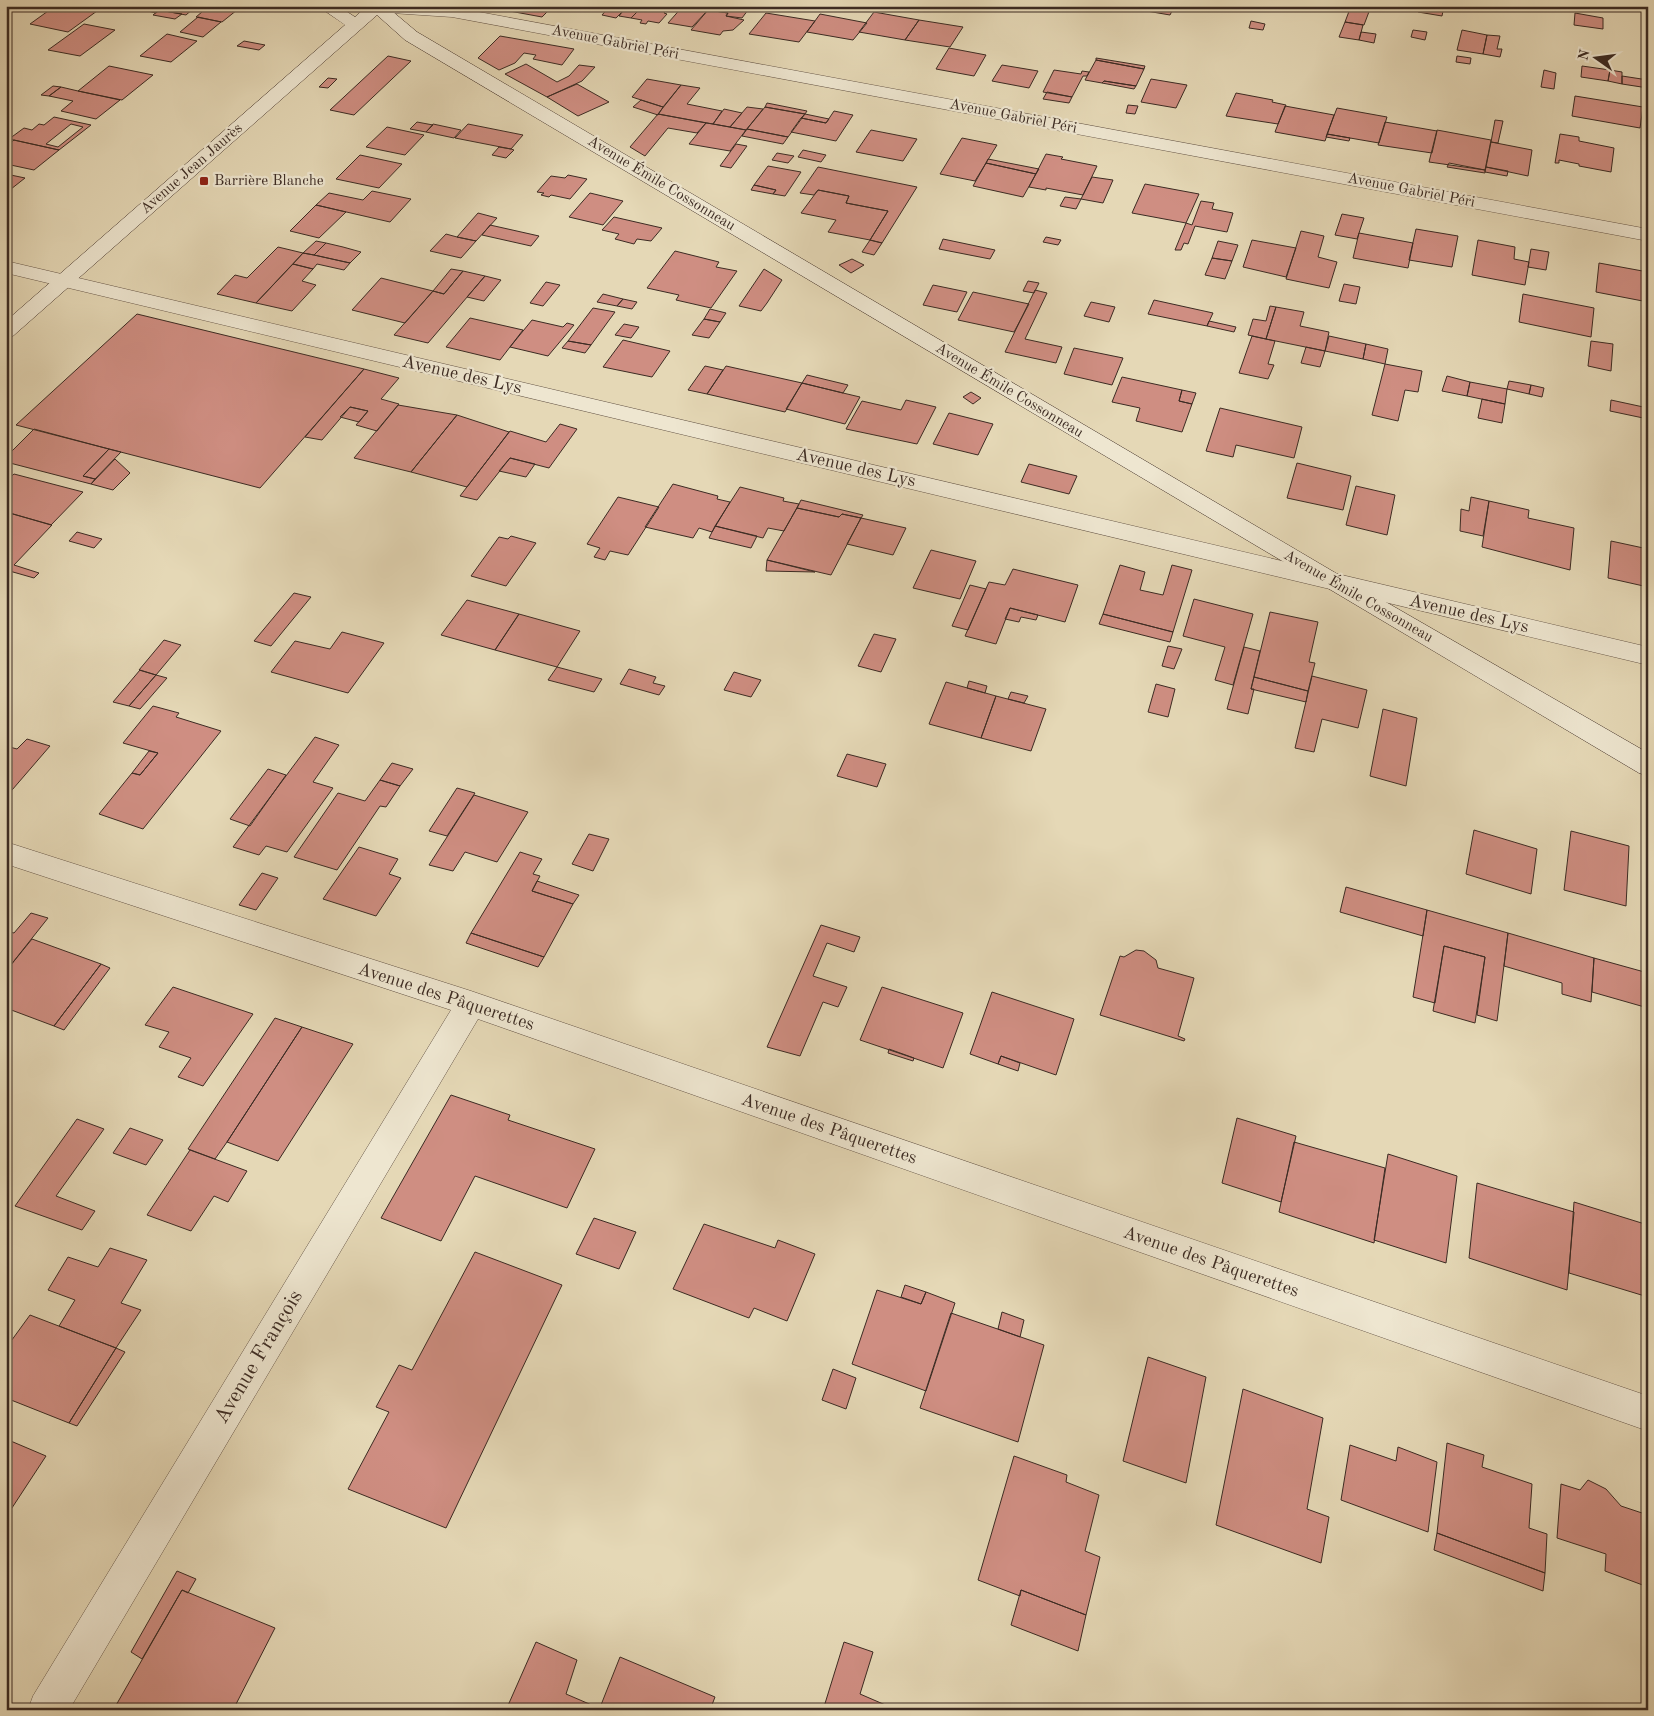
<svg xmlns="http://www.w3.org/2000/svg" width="1654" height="1716" viewBox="0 0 1654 1716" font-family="'Old Standard TT',serif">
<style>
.building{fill:#cf8e82;stroke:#3c2b23;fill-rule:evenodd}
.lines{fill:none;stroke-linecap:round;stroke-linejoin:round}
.street-casing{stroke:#665648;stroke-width:1}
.secondary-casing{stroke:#3c2b23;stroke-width:1}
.street{fill:#eee6d0;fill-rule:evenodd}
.secondary{fill:#eee6d0;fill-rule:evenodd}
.poi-dot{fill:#8f2418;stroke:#eee6d0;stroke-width:2}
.labels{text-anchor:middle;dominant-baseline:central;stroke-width:4.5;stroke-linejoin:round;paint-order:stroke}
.far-street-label{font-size:15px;fill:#3c2b23;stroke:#eee6d0}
.far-poi-label{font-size:15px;fill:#3c2b23;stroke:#eee6d0;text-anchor:start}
.street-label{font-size:18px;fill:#3c2b23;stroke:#eee6d0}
.near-street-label{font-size:21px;fill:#3c2b23;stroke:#eee6d0}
</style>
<rect width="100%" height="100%" fill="#e5d8b6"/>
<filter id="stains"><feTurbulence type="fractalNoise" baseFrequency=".004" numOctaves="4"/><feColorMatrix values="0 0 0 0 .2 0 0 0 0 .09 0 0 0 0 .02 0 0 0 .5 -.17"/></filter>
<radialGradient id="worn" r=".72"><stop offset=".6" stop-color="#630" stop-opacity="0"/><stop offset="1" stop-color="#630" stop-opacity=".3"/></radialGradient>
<path class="building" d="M55 6H73L97 11 68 32 30 24Z
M142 6H164L156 13 139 9Z
M164 6H185L194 8 186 15 159 10Z
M209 6H242L222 22 196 17Z
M509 6H553L542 17 504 10Z
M610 6H617L626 8 616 18 602 15Z
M627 6H669L664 13 667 14 659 23 648 21 646 24 640 23 642 20 631 18 640 9Z
M627 6 640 9 631 18 619 16Z
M683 6H734L748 10 742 18 726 16 728 13 708 10 692 27 668 23Z
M1159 6 1173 9 1170 15 1123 7Z
M1351 6 1370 9 1364 25 1345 22Z
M1420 6H1444L1442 16 1418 12Z
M159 10 182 14 175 19 153 15Z
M708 10 728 13 726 16 744 20 733 30 723 31 720 35 691 30Z
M874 12 919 20 905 40 859 32Z
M766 13 815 21 799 42 749 34Z
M1575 13 1603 18V29L1574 25Z
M820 14 867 23 853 40 807 32Z
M198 17 221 22 203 37 180 32Z
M919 20 963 27 950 47 905 40Z
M1251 21 1265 24 1263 30 1249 28Z
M1345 22 1363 25 1359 40 1339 37Z
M84 24 115 30 80 56 48 50Z
M1413 30 1427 32 1425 40 1411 37Z
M1462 30 1487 35 1483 54 1457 50Z
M1361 32 1376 34 1374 43 1359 40Z
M167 34 197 41 171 62 140 56Z
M1487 35 1500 36 1497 49H1502L1500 57 1483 54Z
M500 36 574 49 562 65 533 59 536 55 524 53 515 63 499 70 478 58Z
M244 41 265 45 259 50 237 46Z
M949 48 986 55 974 76 936 69Z
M388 56 411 61 354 115 330 110Z
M1457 56 1471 58 1470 64 1456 62Z
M1096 58 1145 66 1144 69 1096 60Z
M1096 60 1144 69 1136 86 1104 81 1102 83 1085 80Z
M526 64 557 82 569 76 579 65 595 67 582 81 547 97 505 74Z
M1002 65 1038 71 1029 88 992 81Z
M109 66 153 75 122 100 78 91Z
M1582 66 1610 70 1608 81 1581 77Z
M1054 70 1081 74 1082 71 1089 72 1087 76H1083L1072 97 1043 92Z
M1544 70 1556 73 1554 89 1541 87Z
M1610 70 1622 72V84L1608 81Z
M1622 76 1648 80V88L1622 84Z
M328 78 337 79 328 88 319 87Z
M647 79 681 85 663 107 632 97Z
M1151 79 1187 85 1176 108 1141 102Z
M1104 81 1136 86 1134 89 1102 83Z
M577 84 609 102 578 116 547 97Z
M681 85 700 88 687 104 722 111 713 124 658 114Z
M53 86 61 87 49 96 41 95Z
M61 87 78 91 120 100 96 119 61 111 73 101 49 96Z
M1047 92 1072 97 1069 103 1043 99Z
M1236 93 1273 100 1272 102 1286 105 1278 124 1226 116Z
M1575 96 1643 107 1640 128 1572 116Z
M641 100 663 107 658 115 633 107Z
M767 103 807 111 805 114 765 107Z
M1128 105 1138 106 1135 114 1126 113Z
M1285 106 1334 115 1325 141 1275 132Z
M747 107 763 109 746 130 730 127Z
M765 107 805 114 788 137 747 129Z
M1337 108 1387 117 1379 143 1327 134Z
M724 109 742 113 730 127 713 124Z
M834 111 853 115 836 141 791 132 801 118 826 123Z
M658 114 706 123 697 133 668 128 645 156 630 147Z
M805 114 829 119 826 123 801 118Z
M54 117 91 125 59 150 9 139 24 128 32 130 39 124 44 125ZM71 124 83 127 58 147 46 144Z
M1495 120 1503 121 1498 143 1491 142Z
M417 122 433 125 426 132 410 129Z
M1385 122 1437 131 1432 153 1378 145Z
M706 123 713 124 746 130 730 151 689 144Z
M433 124 461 130 454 138 426 132Z
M468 124 523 135 511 149 455 138Z
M387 127 424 135 405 155 366 147Z
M747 129 788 137 783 144 742 136Z
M871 130 917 139 903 161 856 152Z
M1437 130 1491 140 1485 170 1429 162Z
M1327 134 1350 138 1349 141 1326 137Z
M1560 134 1579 137V141L1614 148 1611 172 1579 166V164L1559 160V163H1555Z
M962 138 997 145 975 181 940 174Z
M14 140 59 150 34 170 6 164V146Z
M1491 142 1532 150 1528 176 1486 167Z
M736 144 747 146 731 168 720 166Z
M499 147 511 149 514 150 506 158 492 155Z
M803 150 826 155 821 162 798 157Z
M777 153 794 156 788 163 772 160Z
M1046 154 1063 157 1061 159 1097 166 1083 195 1046 188V190L1029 187Z
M360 155 402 164 379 188 336 179Z
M988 159 1039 169 1036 174 986 163Z
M986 163 1036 174 1023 197 973 186Z
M1449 163 1485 170V173L1447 167Z
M768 166 801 172 785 196 773 194 776 190 754 185Z
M818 167 917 187 882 243 870 240 888 211 846 203 849 196 818 190 814 195 800 193Z
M1486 167 1508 171 1507 176 1485 172Z
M6 174 25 178 6 193Z
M568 175 587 179 570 199 551 195 549 197 541 195 544 193 537 192 551 176 565 178Z
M1092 177 1113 180 1103 203 1081 199Z
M1145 184 1199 194 1186 223 1132 213Z
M754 185 776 190 773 194 751 190Z
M818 190 849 196 846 203 888 211 870 240 828 232 836 220 801 213Z
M372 191 411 199 390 222 316 205 329 193 363 200Z
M590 193 623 201 603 225 569 217Z
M1065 197 1081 199 1076 209 1060 206Z
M1201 201 1214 203 1212 209 1233 213 1227 232 1195 226 1188 244 1184 243 1181 250H1175L1186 223 1192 225Z
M316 205 346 212 319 238 290 231Z
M478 213 497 218 476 241 457 237Z
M1342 214 1364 218 1357 239 1335 235Z
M614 217 662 228 651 241 637 239 634 244 615 239 619 234 602 230Z
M490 225 539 236 531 246 482 235Z
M1416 229 1458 236 1452 267 1409 260Z
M1301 231 1324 236 1318 257 1337 262 1329 288 1286 279Z
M1359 233 1413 243 1408 268 1353 258Z
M446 234 457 237 476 241 461 258 430 251Z
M1046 237 1061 240 1058 245 1043 242Z
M943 239 995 250 990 259 939 249Z
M870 240 882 243 874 255 862 252Z
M1252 240 1296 248 1286 277 1243 267Z
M1478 240 1515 247 1514 259 1529 262 1525 285 1472 275Z
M316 241 326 243 314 255 303 253Z
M1218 241 1238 245 1232 261 1212 258Z
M326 243 343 247 361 252 350 263 314 255Z
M278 247 303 253 256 303 217 294 235 275 247 278Z
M1531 249 1549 252 1546 270 1528 267Z
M675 251 719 262 716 267 737 271 711 308 676 300 679 295 647 288Z
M303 253 314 255 350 263 344 270 317 264 313 269 293 264Z
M1212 258 1232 261 1225 279 1205 275Z
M852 259 864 265 851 273 839 265Z
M1599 263 1648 272V302L1596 292Z
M293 264 313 269 302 281 316 285 292 311 256 303Z
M451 269 463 271 444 294 433 291Z
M764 269 782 280 767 303 761 311 739 306Z
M463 271 485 276 428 343 394 335 433 291 444 294Z
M485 276 501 280 484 301 467 297Z
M381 278 433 291 405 323 352 310Z
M1028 281 1039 283 1034 293 1023 291Z
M546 282 560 285 543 306 530 303Z
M1344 284 1360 287 1356 304 1339 301Z
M933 285 967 292 957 312 923 305Z
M1035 290 1047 293 1025 339 1062 347 1056 363 1005 352Z
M973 292 1029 304 1014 332 958 320Z
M603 294 623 299 617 306 597 302Z
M1523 294 1594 308 1591 337 1519 322Z
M623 299 637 302 632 309 617 306Z
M1154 300 1213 313 1207 326 1148 314Z
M1091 302 1115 307 1109 322 1084 316Z
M1270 306 1276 307 1266 339 1248 335 1253 319 1266 321Z
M1276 307 1304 312 1300 326 1329 332 1325 351 1266 339Z
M593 308 615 312 591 345 568 341Z
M710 309 726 313 720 322 704 319Z
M137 314 364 369 260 488 16 425Z
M470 318 523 330 500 360 446 347Z
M704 319 720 322 709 338 692 335Z
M532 320 563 327 567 323 574 325 548 356 510 347Z
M1209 321 1236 327 1234 332 1207 326Z
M624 324 639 327 631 338 615 335Z
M1252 336 1275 341 1268 364 1274 365 1268 379 1239 373Z
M1329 336 1366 344 1363 359 1325 351Z
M623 340 670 351 652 377 603 367Z
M568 341 591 345 585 353 562 348Z
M1591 341 1613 344 1611 371 1588 366Z
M1366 344 1388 349 1385 364 1363 359Z
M1306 347 1325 351 1320 367 1301 363Z
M1074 348 1123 358 1112 385 1064 374Z
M1385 364 1422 371 1418 392 1405 390 1398 421 1372 415Z
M705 366 723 370 707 394 688 390Z
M726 366 802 383 785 412 707 394Z
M364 369 399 378 381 399 399 404 377 431 356 425 368 411 350 407 322 440 305 437Z
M807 375 848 385 843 393 802 383Z
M1447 376 1470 382 1467 396 1442 391Z
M1122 377 1182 390 1179 401 1192 404 1182 432 1136 421 1140 408 1112 402Z
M1509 381 1531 385 1529 394 1507 389Z
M1470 382 1507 389 1505 404 1467 396Z
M802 383 843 393 860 397 845 424 786 409Z
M1531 385 1544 388 1542 397 1529 394Z
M1182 390 1196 393 1192 404 1179 401Z
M971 392 981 398 973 404 963 397Z
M1482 399 1505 404 1502 423 1478 418Z
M906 400 936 407 917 444 846 429 862 401 901 410Z
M1611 400 1648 408V419L1610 411Z
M398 405 457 415 411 472 354 458Z
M350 407 368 411 359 422 340 417Z
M1220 408 1302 427 1294 458 1236 445 1233 457 1206 451Z
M949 413 993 424 978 455 933 444Z
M457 415 509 432 467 487 411 472Z
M560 424 577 429 549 468 510 458 477 500 460 496 510 431 546 442Z
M34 429 109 449 83 476 95 479 91 484 6 462V457Z
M109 449 121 452 95 479 83 476Z
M510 458 535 464 526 477 499 471Z
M115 459 130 473 113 490 91 484Z
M1297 463 1351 476 1343 510 1287 498Z
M1029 464 1077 476 1069 494 1021 482Z
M14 474 83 492 51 525 6 512V481Z
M673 484 718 496 717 499 730 502 712 532 699 528 693 538 645 527Z
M1356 486 1395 495 1387 535 1346 525Z
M740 487 784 498 783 501 799 504 784 531 768 528 763 538 715 526Z
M618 497 659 507 628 555 610 551 605 560 594 557 600 548 587 544Z
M1471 497 1489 501 1483 536 1460 531 1461 509 1469 511Z
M801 500 863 515 861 518 842 514 839 517 797 508Z
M1489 501 1529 510 1528 518 1574 528 1570 570 1482 547Z
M797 508 839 517 842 514 861 518 831 575 767 560Z
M6 512 52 525 14 565 39 573 34 578 6 570Z
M861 518 906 528 893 555 847 544Z
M715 526 757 536 751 548 709 538Z
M77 532 102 539 94 548 69 541Z
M511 536 536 543 506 586 471 576 499 537 508 539Z
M1611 541 1648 549V587L1608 578Z
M931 550 976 561 960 599 913 588Z
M767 560 815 572 766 571Z
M1120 565 1145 572 1140 590 1163 595 1172 565 1192 570 1173 632 1103 614Z
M1013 569 1078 585 1065 622 1010 608 996 644 965 636 989 582 1005 585Z
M970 585 986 589 968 630 952 626Z
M294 593 311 597 271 646 254 641Z
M1194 599 1253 614 1233 685 1215 680 1225 647 1183 636Z
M467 600 519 614 495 650 441 635Z
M1010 608 1038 615 1036 620 1021 617 1019 622 1005 619Z
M1270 612 1318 622 1309 662 1315 663 1308 691 1254 677Z
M519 614 580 631 557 667 495 650Z
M1103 614 1173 632 1170 642 1099 624Z
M342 632 384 643 348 693 271 672 295 641 330 649Z
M874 634 896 639 881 672 858 666Z
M164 640 181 645 156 675 139 670Z
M1168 646 1182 649 1174 669 1162 666Z
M1244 647 1260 651 1251 689H1254L1248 714 1227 709Z
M557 667 602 679 594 692 548 680Z
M629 669 656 677 653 683 665 686 659 695 620 684Z
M140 670 156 675 129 706 113 702Z
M734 672 761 680 751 697 724 690Z
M156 675 167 678 140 709 129 706Z
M1312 676 1367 690 1358 728 1322 719 1314 752 1295 748Z
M1254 677 1308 691 1306 702 1251 689Z
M969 681 987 686 985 693 967 688Z
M946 682 996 696 981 738 929 724Z
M1156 684 1175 689 1168 717 1148 712Z
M1011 692 1028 696 1024 703 1008 699Z
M996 696 1046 709 1031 751 981 738Z
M153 706 179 713 176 717 221 731 143 829 99 814 132 773 140 775 158 753 123 743Z
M1383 709 1417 718 1406 786 1370 776Z
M315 737 339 745 313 782 333 788 287 852 266 846 259 855 233 847Z
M27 739 50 746 6 797V746L17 749Z
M149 751 158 753 140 775 132 773Z
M847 754 886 764 877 787 837 776Z
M392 763 413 769 400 786 380 780Z
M268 769 286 775 250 826 230 819Z
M380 780 400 786 386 807 380 806 337 870 294 857 338 793 365 801Z
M457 788 475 793 447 836 429 831Z
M474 795 528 812 497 862 465 852 453 871 429 865Z
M1474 830 1537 849 1531 894 1466 874Z
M1571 831 1629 846 1626 906 1564 890Z
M589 834 609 839 593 871 572 864Z
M359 847 398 859 389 874 401 878 376 916 323 899Z
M520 852 542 859 533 874 540 876 532 891 573 904 544 957 471 933Z
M262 873 278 878 256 910 239 905Z
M537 881 579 895 573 904 532 891Z
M1346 887 1427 910 1423 936 1340 912Z
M1427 910 1508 933 1497 1021 1477 1015 1485 957 1444 946 1435 1003 1413 997Z
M31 913 48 918 6 971V931L14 933Z
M821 925 860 937 854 952 827 943 813 976 847 987 838 1007 823 1002 800 1056 767 1047Z
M471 933 544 957 538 967 466 943Z
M1508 933 1594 958 1591 1002 1562 994V983L1504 966Z
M32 939 101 964 54 1026 6 1008V971Z
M1444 946 1485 957 1475 1023 1433 1011Z
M1136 950 1144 951 1156 960 1158 968 1194 978 1178 1036 1185 1039 1184 1041 1100 1015 1120 956 1124 957Z
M1594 958 1648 973V1008L1592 992Z
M101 964 110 968 64 1030 54 1026Z
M173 987 253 1014 203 1086 178 1077 191 1058 159 1047 169 1032 145 1025Z
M882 987 963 1013 943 1068 860 1040Z
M992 992 1074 1019 1056 1075 1001 1056 998 1064 970 1054Z
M275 1018 302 1027 227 1142 215 1159 188 1149Z
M302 1027 353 1044 278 1161 227 1142Z
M889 1049 914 1058 913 1061 888 1053Z
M1001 1056 1020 1063 1018 1071 998 1064Z
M451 1095 510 1115 508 1120 595 1149 567 1208 475 1176 441 1241 381 1218Z
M1237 1118 1296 1136 1281 1202 1222 1183Z
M77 1119 104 1129 56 1196 95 1211 82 1230 15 1206Z
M130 1128 163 1140 146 1165 113 1153Z
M1294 1142 1385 1168 1374 1243 1279 1212Z
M190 1150 247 1171 228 1202 214 1196 191 1231 147 1215Z
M1388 1154 1457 1176 1446 1263 1374 1240Z
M1477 1183 1574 1212 1567 1290 1469 1258Z
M1574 1202 1648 1225V1297L1569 1273Z
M594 1218 636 1232 619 1269 576 1254Z
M704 1224 775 1248 778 1240 815 1254 787 1321 754 1308 749 1318 673 1289Z
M110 1248 147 1260 121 1303 141 1310 116 1348 59 1326 75 1300 48 1290 68 1257 98 1267Z
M475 1252 562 1285 446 1528 348 1489 389 1412 376 1407 399 1365 412 1370Z
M905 1285 926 1292 921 1304 901 1297Z
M877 1290 921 1304 926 1292 955 1303 926 1391 852 1364Z
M1002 1312 1024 1320 1020 1337 998 1329Z
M951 1313 1044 1345 1018 1442 920 1408Z
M30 1315 116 1348 69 1423 6 1398V1348Z
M116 1348 125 1352 77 1426 69 1423Z
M1148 1357 1206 1377 1186 1483 1123 1461Z
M833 1369 856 1378 846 1409 822 1400Z
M1243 1389 1323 1418 1307 1509 1329 1517 1321 1563 1216 1525Z
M6 1439 46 1456 6 1517Z
M1447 1443 1484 1455 1482 1467 1532 1484 1529 1528 1547 1534 1545 1573 1437 1533Z
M1350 1445 1396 1461 1398 1447 1437 1462 1428 1532 1341 1500Z
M1014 1456 1067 1475 1066 1482 1099 1495 1085 1551 1100 1557 1086 1615 1021 1590 1020 1596 978 1580Z
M1588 1480 1606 1489 1621 1506 1648 1515V1587L1605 1571 1606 1554 1557 1538 1561 1484 1580 1490Z
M1437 1533 1545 1573 1543 1591 1434 1550Z
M177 1571 196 1579 188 1593 182 1590 142 1659 131 1652Z
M182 1590 275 1628 233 1710H120L115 1707Z
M1021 1590 1086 1615 1078 1651 1011 1625Z
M536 1642 577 1660 566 1694 594 1706 592 1710H506Z
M844 1642 873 1652 860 1694 897 1710H823Z
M620 1657 715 1697 710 1710H599Z"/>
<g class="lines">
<defs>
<path id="street" d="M439 6 452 7 1648 229V241L452 17 376 12 370 10 368 7Z
M6 261 1648 647V665L6 273Z
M6 842 471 991 1648 1396V1431L478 1019 69 1710H28L33 1696 451 1010 6 864Z"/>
<path id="secondary" d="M318 6H338L355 17 367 6H386L417 32 1339 575 1648 753V776L1639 773 405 40 377 15 13 336 6 338V321L345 25Z"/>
</defs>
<use href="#street" class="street-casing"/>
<use href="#secondary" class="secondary-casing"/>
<use href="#street" class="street"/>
<use href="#secondary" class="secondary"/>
</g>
<rect class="poi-dot" x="199" y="176" width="10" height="10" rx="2.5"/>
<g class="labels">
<g class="far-street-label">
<text transform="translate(615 43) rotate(11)">Avenue Gabriel Péri</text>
<text transform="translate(1013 117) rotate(11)">Avenue Gabriel Péri</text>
<text transform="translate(192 169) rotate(-41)">Avenue Jean Jaurès</text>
<text transform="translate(661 184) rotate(31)">Avenue Émile Cossonneau</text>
<text transform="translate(1411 191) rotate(11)">Avenue Gabriel Péri</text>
<text transform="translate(1009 391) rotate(31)">Avenue Émile Cossonneau</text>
<text transform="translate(1358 597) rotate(30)">Avenue Émile Cossonneau</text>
</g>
<g class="far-poi-label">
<text x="214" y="181">Barrière Blanche</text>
</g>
<g class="street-label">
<text transform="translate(462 375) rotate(13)">Avenue des Lys</text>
<text transform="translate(856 468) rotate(13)">Avenue des Lys</text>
<text transform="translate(1469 614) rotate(13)">Avenue des Lys</text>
<text transform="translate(446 997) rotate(18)">Avenue des Pâquerettes</text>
<text transform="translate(829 1129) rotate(19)">Avenue des Pâquerettes</text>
<text transform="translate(1211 1262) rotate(19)">Avenue des Pâquerettes</text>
</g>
<g class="near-street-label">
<text transform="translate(259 1357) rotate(-59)">Avenue François</text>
</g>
</g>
<rect width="1654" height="1716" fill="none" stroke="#e5d8b6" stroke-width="25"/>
<rect x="8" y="8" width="1639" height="1701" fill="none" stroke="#3c2b23" stroke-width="2.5"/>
<rect x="12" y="12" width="1629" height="1691" fill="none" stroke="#3c2b23"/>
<g transform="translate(1596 58) rotate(284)" stroke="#eee6d0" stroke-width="4" paint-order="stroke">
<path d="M0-4L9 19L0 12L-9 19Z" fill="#3c2b23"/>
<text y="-8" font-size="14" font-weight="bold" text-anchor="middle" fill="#3c2b23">N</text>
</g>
<rect width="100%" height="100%" filter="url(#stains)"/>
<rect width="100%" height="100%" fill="url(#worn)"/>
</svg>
